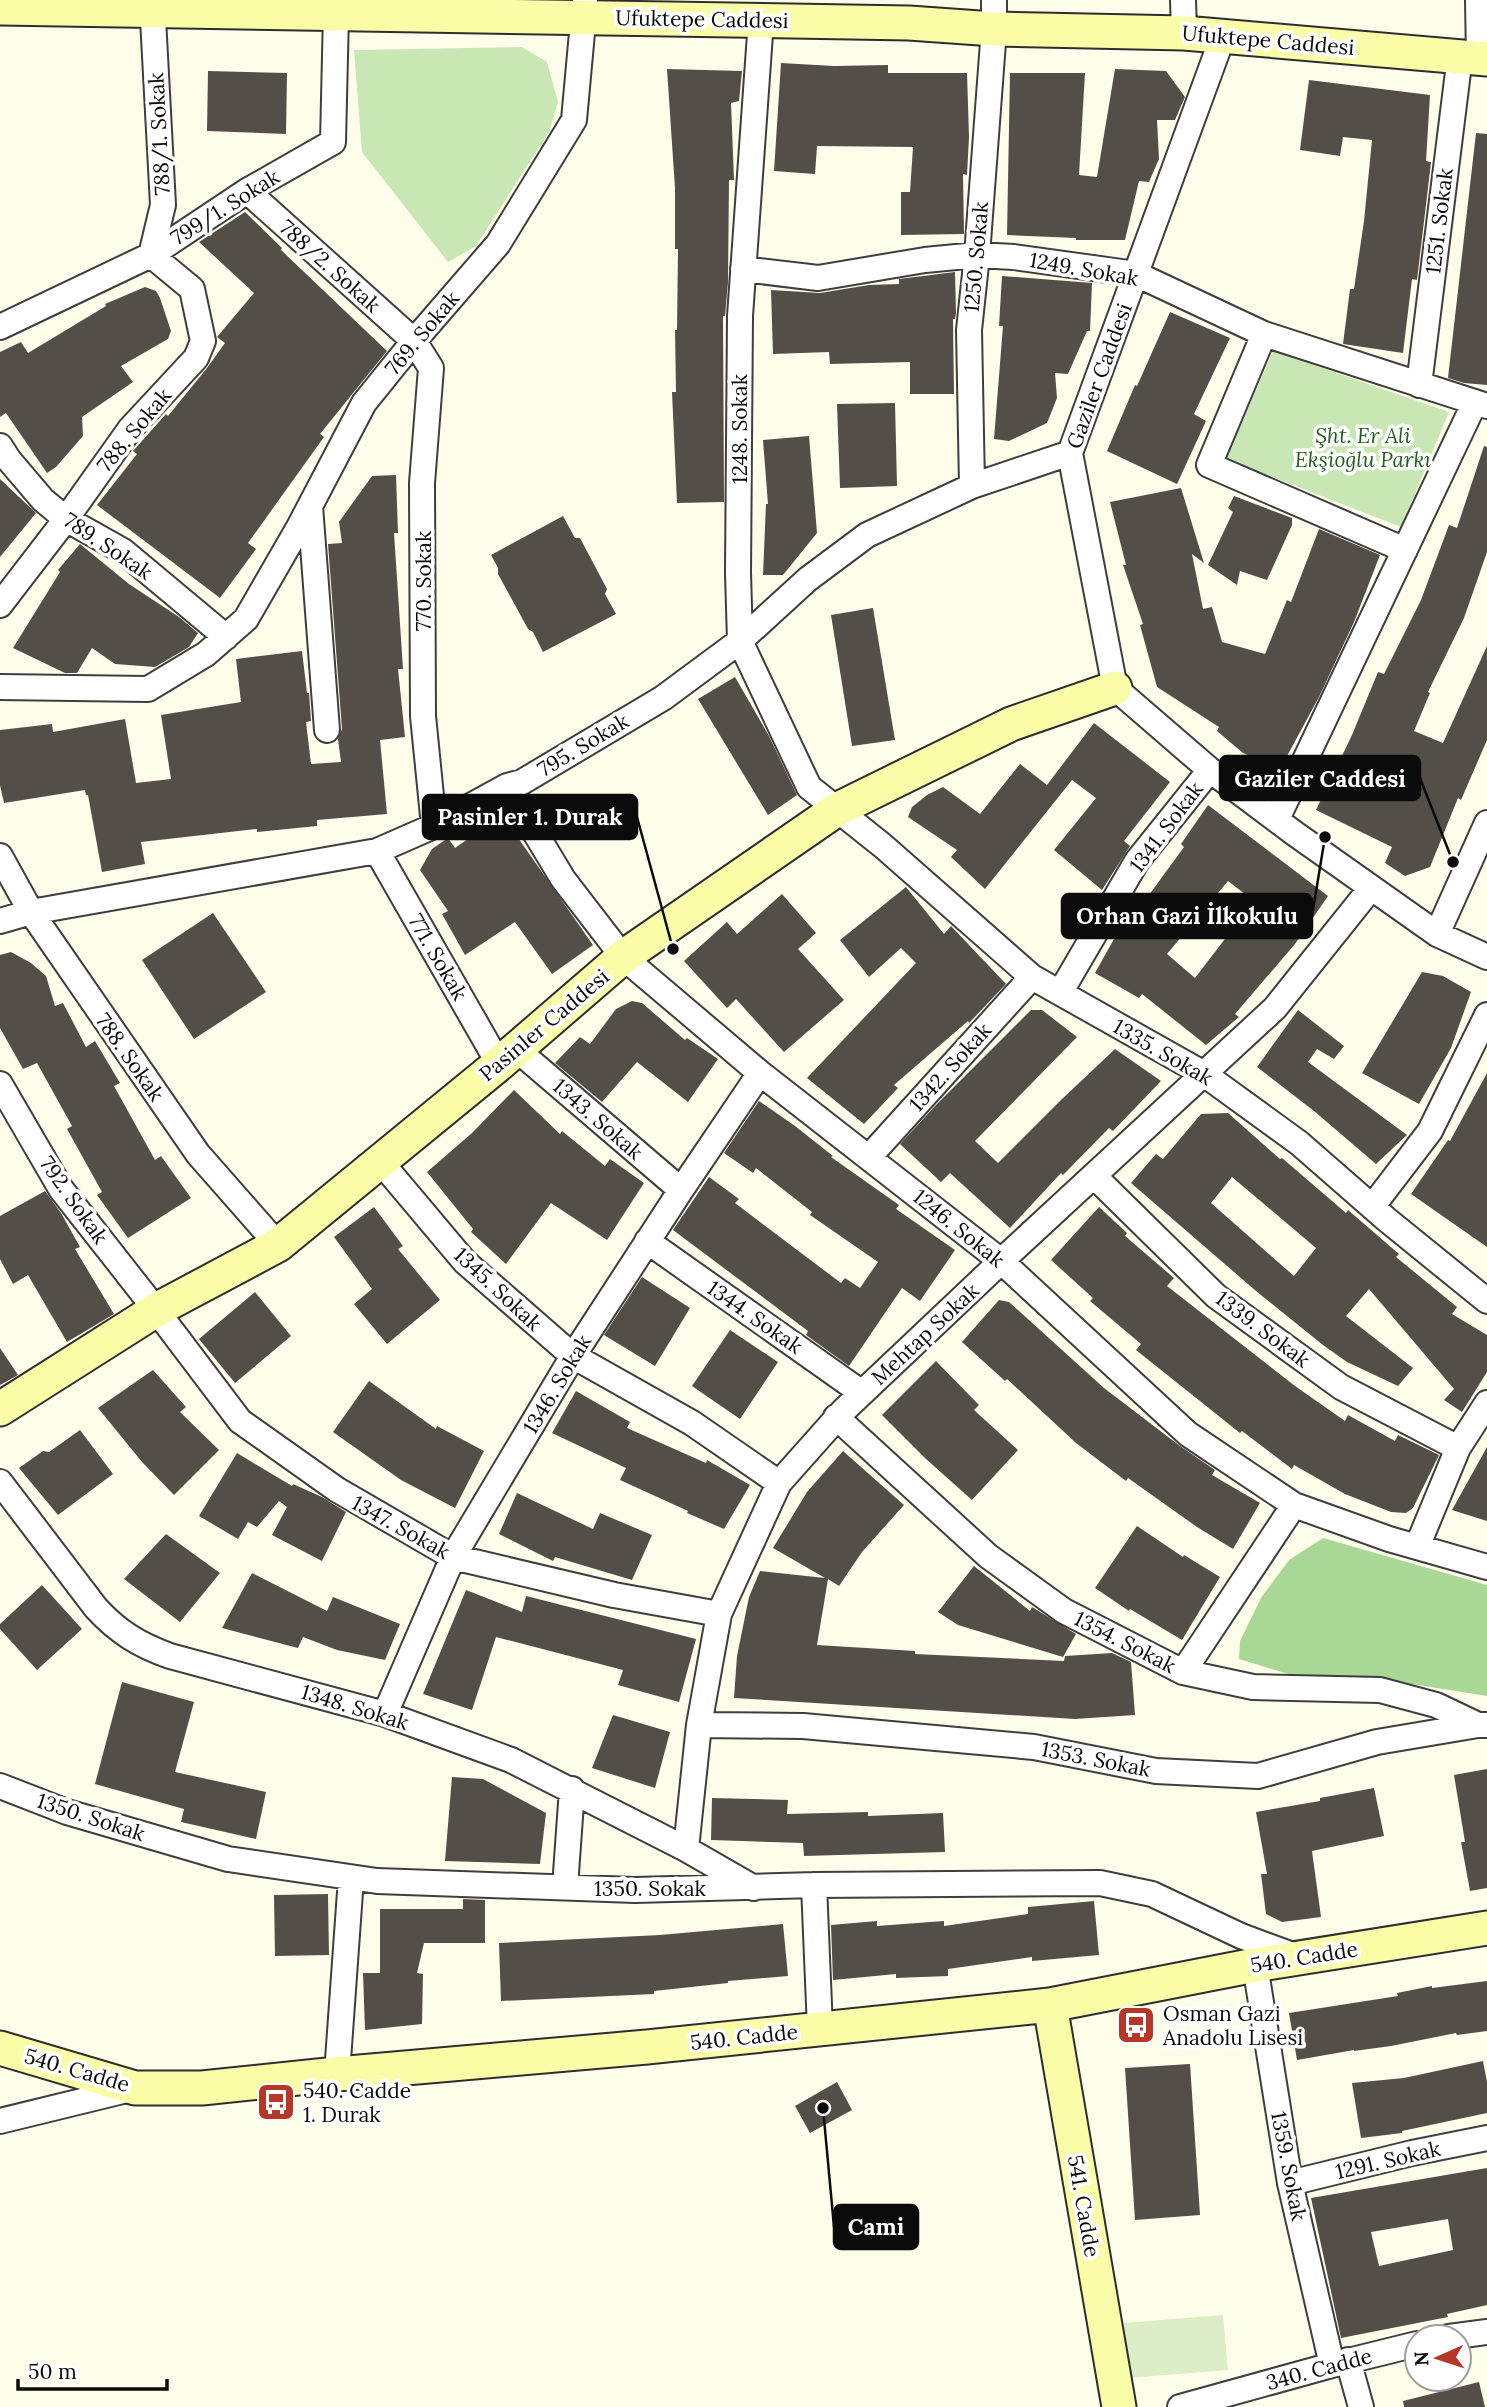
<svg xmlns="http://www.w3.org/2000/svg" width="1487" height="2407" viewBox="0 0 1487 2407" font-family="Lora,serif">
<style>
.green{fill:#c8e7b5}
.forest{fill:#a9d795}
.pitch{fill:#dbeec7}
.building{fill:#534e48;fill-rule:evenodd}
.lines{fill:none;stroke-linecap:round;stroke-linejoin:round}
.street-casing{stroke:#3e3e3e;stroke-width:28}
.secondary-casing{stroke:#2d2d2d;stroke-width:37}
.street{stroke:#fff;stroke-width:24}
.secondary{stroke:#f9fda7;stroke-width:33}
.labels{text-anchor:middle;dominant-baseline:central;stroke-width:7;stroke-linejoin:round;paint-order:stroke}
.street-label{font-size:21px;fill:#0b0b0b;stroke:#fff}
.park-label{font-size:21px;font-style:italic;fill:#22601e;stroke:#fff}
.poi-label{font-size:21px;fill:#0b0b0b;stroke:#fff;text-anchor:start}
.leader{fill:none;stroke:#0b0b0b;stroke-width:2.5}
.callout-dot{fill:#0b0b0b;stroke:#fff;stroke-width:2.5}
.callout{fill:#0b0b0b;stroke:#0b0b0b;stroke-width:2.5}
.callout-label{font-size:23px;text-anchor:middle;font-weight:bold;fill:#fff}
</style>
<rect width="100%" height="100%" fill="#fefdea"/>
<path class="green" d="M522 47 547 62 558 102 549 132 476 246 448 262 362 152 354 50Z
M1273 351 1449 412 1401 527 1226 459Z"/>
<path class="forest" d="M1323 1538 1487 1585V1696L1374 1678 1295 1676 1239 1659 1240 1641 1261 1598 1289 1560Z"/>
<path class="pitch" d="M1223 2315 1228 2370 1129 2378 1124 2323Z"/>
<path class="building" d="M781 63 834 66 888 65V73H967L969 137 967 175 963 174 964 234 901 235V192H910L913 147 817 146 815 174 774 171Z
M667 69 742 71 739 101 731 103 734 180H729L728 282 725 316H723L724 502 677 503 672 392H676L675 330H677L678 249H675V188Z
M1115 69 1166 71 1185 97 1175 120H1157L1159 159 1149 182 1139 181 1125 240H1076V238L1007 235 1010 73H1085L1079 175 1097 177Z
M208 71 287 73 286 134 207 131Z
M1309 80 1430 95 1426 161 1431 162 1425 213 1417 280 1412 279 1403 353 1343 344 1350 289H1354L1364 221 1372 140 1343 137 1340 156 1300 150Z
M1476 133 1487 134V385L1464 383 1448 378Z
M245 212 282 248 281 250 387 351 320 434 324 437 248 543 256 549 220 598 97 505 137 454 133 451 166 414 168 416 207 368 225 343 217 337 254 293 199 242Z
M955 272 956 313 955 319H953L954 394H910V362L830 364 829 352 773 354 771 290 820 293 869 285 899 284V279Z
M1002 276 1092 283 1090 331H1087L1068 374 1055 373 1057 398 1047 423 1009 441 994 439 1003 326H999Z
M145 287 156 291 160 298 171 331 168 339 121 366 133 382 82 417 83 436 56 467 47 473 6 413 0 417V352L21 342 28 353 106 306 105 304Z
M1170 312 1230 338 1194 414 1206 421 1177 484 1107 451 1135 385 1137 386Z
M895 403 897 486 840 488 837 404Z
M809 436 817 533 783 575H763L766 504H768L763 440Z
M1484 446 1487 447V552L1464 618 1428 692 1430 693 1414 731 1443 743 1487 646V740L1461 800 1458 798 1430 867 1405 876 1385 863 1392 847 1316 810 1352 735 1378 672 1384 674 1421 600 1449 525 1457 528Z
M396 475 398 533H394L403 669H398L405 737 380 740 387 814 317 820V826L257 832V829L141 842 145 864 102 872 88 795H86L85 790 4 803 0 785V730L52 724 53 732 125 719 136 783 171 779 161 715 241 702 236 659 302 651 307 693H309L311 721 306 722 311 764 341 762 338 739 342 729 328 544 342 543 339 522 372 476Z
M0 479 36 513 0 557Z
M1181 488 1204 563 1192 554 1203 609 1212 607 1222 642 1265 654 1287 600 1291 602 1319 529 1380 555 1354 622 1319 697 1280 769 1243 753 1217 731 1219 727 1157 687 1140 625 1143 624 1123 565H1126L1110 502Z
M1234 496 1292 518V525L1267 580 1240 571 1237 585 1208 565 1233 512 1228 508Z
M563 516 575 538H580L607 589 605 594 616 614 543 652 533 632 528 629 498 574V568L491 555Z
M80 544 129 584 179 617 198 633 189 647 155 667 115 664 92 648 77 673H65L13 648 60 572 58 570Z
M873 608 895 740 852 746 831 615Z
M735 677 769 736 797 795 768 815 698 699Z
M1094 723 1170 782 1124 841 1130 846 1102 890 1054 850 1096 798 1072 780 985 889 951 857 957 850 908 817 912 807 927 795 943 787 980 814 1020 764 1047 785Z
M1208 805 1328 896 1295 944 1235 1014 1239 1017 1206 1045 1142 994 1139 998 1095 973 1119 930 1122 932 1184 847 1181 844ZM1228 881 1254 901 1195 978 1167 954Z
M502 815 593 945 552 974 515 922 465 955 442 914 448 911 420 870 432 849 448 838 455 848Z
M906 887 944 934 951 926 1006 984 969 1023 968 1021 894 1085 898 1088 864 1124 807 1078 916 963 901 948 869 977 840 940Z
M782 894 816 933 798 949 844 1000 784 1052 736 999 727 1008 684 961 727 922 737 934Z
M213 913 266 992 194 1039 142 960Z
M11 952 31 963 46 976 55 1006 63 1003 86 1047 95 1041 120 1083 114 1086 155 1160 161 1156 191 1198 128 1238 97 1195 102 1192 67 1129 72 1126 37 1063 23 1069 0 1028V955Z
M1422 972 1443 976 1471 992 1451 1048 1419 1104 1362 1073Z
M632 1001 642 1003 685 1040 687 1038 718 1059 688 1102 637 1062 602 1102 555 1063 580 1037 590 1044 616 1009Z
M1031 1010H1042L1077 1037 975 1141 998 1163 1061 1100 1115 1049 1161 1081 1113 1131 1109 1128 1063 1175 1061 1173 1010 1228 950 1173 941 1182 900 1144 936 1105Z
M1298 1010 1344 1046 1334 1059 1317 1049 1308 1062 1407 1135 1376 1164 1314 1111 1257 1067Z
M1487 1073V1247L1411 1194 1448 1140 1450 1141Z
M514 1090 560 1134 562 1131 605 1166 610 1159 644 1183 607 1240 551 1203 506 1264 471 1232 473 1229 427 1172 472 1133Z
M759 1101 795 1126 833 1156 831 1157 899 1205 896 1209 955 1250 920 1301 902 1288 849 1366 806 1335 808 1331 673 1230 709 1177 739 1199 735 1203 841 1283 845 1278 860 1288 878 1262 810 1215 812 1212 756 1168 753 1173 724 1153Z
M1228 1113 1280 1159 1282 1158 1346 1213 1348 1210 1399 1254 1396 1257 1457 1307 1452 1314 1487 1335V1372L1462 1412 1444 1400 1454 1389 1369 1289 1346 1316 1413 1368 1398 1386 1347 1362 1323 1345 1256 1291 1131 1183 1156 1154 1163 1159 1201 1114ZM1232 1177 1316 1248 1294 1276 1211 1203Z
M45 1191 61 1213 80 1247 75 1249 114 1314 67 1342 28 1275 13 1284 0 1259V1216Z
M374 1207 403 1246 398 1249 440 1300 387 1344 354 1304 372 1289 334 1237Z
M1099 1207 1127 1233 1125 1236 1174 1278 1167 1286 1295 1386 1345 1421 1348 1415 1395 1441 1398 1435 1439 1455 1413 1508 1406 1513 1391 1512 1345 1494 1294 1465 1292 1469 1242 1431 1240 1433 1136 1350 1141 1344 1090 1301 1093 1298 1051 1260Z
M642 1277 690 1308 655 1366 604 1335Z
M255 1292 291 1336 235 1383 199 1339Z
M999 1300 1009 1302 1104 1388 1180 1446 1215 1470 1212 1475 1260 1503 1233 1549 1197 1527 1128 1478 1126 1481 1076 1443 1007 1379 1005 1381 962 1342Z
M730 1330 778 1362 740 1419 692 1386Z
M0 1348 18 1375 0 1385Z
M936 1361 979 1405 974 1410 1018 1450 972 1500 926 1459 882 1415Z
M153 1370 186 1407 180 1412 219 1450 174 1495 142 1462 98 1408Z
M369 1381 436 1429 437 1426 484 1451 455 1508 401 1480 333 1432Z
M576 1391 630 1422 627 1428 706 1463 707 1460 750 1485 724 1529 687 1513 688 1511 620 1480 626 1468 552 1433Z
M80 1430 113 1474 58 1515 19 1468 43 1451 49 1452Z
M1487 1447V1521L1452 1510Z
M843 1451 904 1505 862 1552 839 1586 828 1579 817 1645 915 1651V1654L1064 1661 1065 1656 1112 1653 1131 1662 1135 1715 1075 1719 734 1698 737 1656 749 1597 760 1571 825 1578 773 1548 807 1492Z
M237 1453 292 1486 293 1484 322 1497 346 1512 322 1561 272 1535 287 1507 279 1501 257 1527 248 1522 238 1539 199 1516Z
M517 1493 593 1529 600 1513 652 1535 632 1580 555 1557 553 1561 499 1534Z
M1137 1526 1183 1557 1184 1555 1220 1577 1182 1640 1130 1609 1129 1611 1095 1588Z
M166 1534 220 1573 180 1622 124 1579Z
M974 1566 1030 1611 1032 1607 1076 1634 1063 1657 958 1625 938 1612Z
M252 1573 327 1611 333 1597 400 1624 385 1660 337 1650 303 1637 298 1648 222 1628Z
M42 1585 82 1629 37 1670 0 1629V1624Z
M466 1590 522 1612 526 1596 696 1639 679 1702 618 1685 623 1670 496 1637 472 1710 423 1694Z
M122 1682 194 1702 175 1772 266 1792 256 1839 181 1822 184 1809 95 1784Z
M613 1715 670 1732 655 1788 592 1768Z
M1487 1769V1888L1470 1891 1461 1842H1465L1454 1775Z
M452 1777 483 1779 546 1813 540 1864 445 1861Z
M1374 1788 1384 1836 1312 1851 1321 1917 1282 1922 1266 1914 1261 1874H1267L1256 1812 1320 1801V1798Z
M712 1798 788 1800 787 1814 868 1812V1816L943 1813 945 1852 804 1856 803 1843 711 1840Z
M328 1894 329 1955 275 1956 274 1895Z
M463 1899 485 1900V1943H424L417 1973 423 1974 422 2024 365 2030 363 1973H380V1909H463Z
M1094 1901 1099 1955 1032 1961V1957L948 1969V1976L896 1978V1974L833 1980 831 1925 877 1921V1926L944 1921V1926L1028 1914V1907Z
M783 1924 788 1976 728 1981V1983L654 1991V1994L501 2001 499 1943 660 1935Z
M1487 1981V2031L1457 2035 1456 2033 1391 2046 1354 2051V2050L1297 2060 1289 2013 1398 1996 1397 1993 1432 1986V1988Z
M1483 2061 1487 2082V2113L1402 2131V2133L1361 2138 1352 2083 1404 2078Z
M1190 2064 1200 2215 1135 2220 1125 2068Z
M837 2082 852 2110 810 2133 795 2106Z
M1487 2168V2305L1447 2314 1448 2317 1341 2338 1311 2198ZM1448 2219 1453 2250 1379 2266 1371 2232Z
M1479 2382 1485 2407H1404L1403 2401Z"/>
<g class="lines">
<defs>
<path id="street" d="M1183 0 1184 33
M1478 0 1479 58
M761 20 740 316 738 573 740 641 809 787 883 846 1032 977 1204 1074 1299 1143 1386 1219 1487 1301
M1223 36 1070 453 1115 688 1210 770 1294 833 1437 934 1487 957
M247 191 414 341 431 368 422 483 423 716 434 826
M743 269 818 278 925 260 977 255 1014 257 1136 274 1264 334 1487 406
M0 327 151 255 247 191 333 142 336 13
M1264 334 1209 465 1405 550
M1419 385 1460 56
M0 446 9 460 43 500 66 519 123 551 226 637
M972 486 969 330 977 255 994 29V0
M310 506 327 730
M0 605 66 519 130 429 196 358 203 341 192 289 151 255 163 205 152 0
M0 687 148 689 206 654 246 619 299 527 364 403 414 341 498 244 574 120 585 0
M507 786 563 879 623 957 760 1073 1001 1261 1188 1434 1294 1505 1389 1539 1487 1567
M1277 819 1475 402
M377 851 499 1064
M0 856 31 912 198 1154 278 1245
M0 921 31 912 377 851 434 826 507 786 522 782 663 698 740 641 808 579 867 535 972 486 1070 453
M1437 934 1487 823
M1060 993 1137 861 1210 770
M516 1049 681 1190
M0 1084 61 1189 156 1310 240 1421 336 1489 453 1557 614 1595 719 1614
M869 1157 1032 977
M380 1161 465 1262 573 1356 692 1423 779 1483
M1094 1176 1216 1296 1341 1387 1458 1448
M1372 1207 1430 1131 1487 1015
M647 1241 862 1393
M836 1417 988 1556 1064 1611 1183 1672 1253 1687 1380 1690 1436 1705 1478 1725
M0 1482 96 1608C118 1632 139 1645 170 1656L385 1714 511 1760 686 1849 754 1888
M1417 1547 1458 1448 1487 1403
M1183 1672 1294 1505
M385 1714 453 1557 573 1356 681 1190 760 1073
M699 1725 803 1726 1034 1747 1156 1771 1258 1776 1377 1742 1478 1725H1487
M0 1786 67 1812 228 1859 377 1881 635 1890 814 1885 1100 1883 1152 1894 1241 1936 1298 1957
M686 1849 699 1725 719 1614 779 1483 843 1411 1011 1252 1275 1008 1371 888
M814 1885 820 2029
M565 1887 572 1789
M1255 1965 1290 2183 1332 2365
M337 2074 351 1878
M0 2121 135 2088
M1290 2183 1412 2153 1487 2138
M1449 2337 1487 2332
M1348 2360 1361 2407
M1180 2407 1332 2365 1417 2344"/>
<path id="secondary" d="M0 8 909 23 994 29 1184 33 1487 59
M0 1409 156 1310 278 1245 499 1064 623 957 836 810 1011 724 1115 688
M1050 2005 1119 2407
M0 2048 135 2088H202L337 2074 647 2047 1050 2005 1255 1965 1487 1928"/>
</defs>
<use href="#street" class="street-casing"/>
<use href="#secondary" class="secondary-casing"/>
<use href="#street" class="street"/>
<use href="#secondary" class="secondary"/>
</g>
<defs>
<symbol id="bus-square" viewBox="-11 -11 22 22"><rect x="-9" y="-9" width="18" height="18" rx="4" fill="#b63628" stroke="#fff"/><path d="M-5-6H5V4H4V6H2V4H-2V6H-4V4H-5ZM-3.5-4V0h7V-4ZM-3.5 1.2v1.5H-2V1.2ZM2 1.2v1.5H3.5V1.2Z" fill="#fff"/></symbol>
</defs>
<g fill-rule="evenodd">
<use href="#bus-square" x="1114" y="2003" width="44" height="44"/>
<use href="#bus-square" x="254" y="2080" width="44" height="44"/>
</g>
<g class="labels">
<g class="street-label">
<text transform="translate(702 19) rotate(1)">Ufuktepe Caddesi</text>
<text transform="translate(1268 40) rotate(5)">Ufuktepe Caddesi</text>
<text transform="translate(159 134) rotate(-93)">788/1. Sokak</text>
<text transform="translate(225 207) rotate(-32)">799/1. Sokak</text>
<text transform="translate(1439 221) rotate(-83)">1251. Sokak</text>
<text transform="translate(976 257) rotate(-85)">1250. Sokak</text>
<text transform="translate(330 266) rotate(42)">788/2. Sokak</text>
<text transform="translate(1084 269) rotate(10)">1249. Sokak</text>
<text transform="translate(422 333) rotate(-50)">769. Sokak</text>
<text transform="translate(1099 376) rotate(-70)">Gaziler Caddesi</text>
<text transform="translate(739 429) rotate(-90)">1248. Sokak</text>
<text transform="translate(134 430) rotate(-50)">788. Sokak</text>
<text transform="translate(108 546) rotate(34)">789. Sokak</text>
<text transform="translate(423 581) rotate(-90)">770. Sokak</text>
<text transform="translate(583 745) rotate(-31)">795. Sokak</text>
<text transform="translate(1166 827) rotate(-53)">1341. Sokak</text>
<text transform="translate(438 957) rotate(60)">771. Sokak</text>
<text transform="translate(544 1025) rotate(-40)">Pasinler Caddesi</text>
<text transform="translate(1163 1052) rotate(30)">1335. Sokak</text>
<text transform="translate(130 1057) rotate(55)">788. Sokak</text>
<text transform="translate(950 1067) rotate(-48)">1342. Sokak</text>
<text transform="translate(598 1119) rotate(41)">1343. Sokak</text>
<text transform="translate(74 1200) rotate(55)">792. Sokak</text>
<text transform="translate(959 1228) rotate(39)">1246. Sokak</text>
<text transform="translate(498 1289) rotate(43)">1345. Sokak</text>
<text transform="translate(755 1317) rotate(35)">1344. Sokak</text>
<text transform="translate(1263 1329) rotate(37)">1339. Sokak</text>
<text transform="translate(925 1334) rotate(-43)">Mehtap Sokak</text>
<text transform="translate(557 1384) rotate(-59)">1346. Sokak</text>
<text transform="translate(401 1527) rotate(29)">1347. Sokak</text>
<text transform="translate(1125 1642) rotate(27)">1354. Sokak</text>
<text transform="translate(355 1707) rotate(17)">1348. Sokak</text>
<text transform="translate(1096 1759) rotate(11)">1353. Sokak</text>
<text transform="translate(91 1817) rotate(18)">1350. Sokak</text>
<text x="650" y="1888">1350. Sokak</text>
<text transform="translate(1304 1957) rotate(-9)">540. Cadde</text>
<text transform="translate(744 2037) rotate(-6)">540. Cadde</text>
<text transform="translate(77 2070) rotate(16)">540. Cadde</text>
<text transform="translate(1388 2160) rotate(-13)">1291. Sokak</text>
<text transform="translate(1289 2166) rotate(79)">1359. Sokak</text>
<text transform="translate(1084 2206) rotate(80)">541. Cadde</text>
<text transform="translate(1319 2369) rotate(-15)">340. Cadde</text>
</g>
<g class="park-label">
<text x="1363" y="435">Şht. Er Ali<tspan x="1363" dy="24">Ekşioğlu Parkı</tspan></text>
</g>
<g class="poi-label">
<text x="1163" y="2013">Osman Gazi<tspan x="1163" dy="24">Anadolu Lisesi</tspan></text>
<text x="303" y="2090">540. Cadde<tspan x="303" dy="24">1. Durak</tspan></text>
</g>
</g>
<path class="leader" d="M1453 862L1420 778M673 949L637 817M1325 837L1312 916M823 2108L834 2227"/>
<g class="callout-dot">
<circle cx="1453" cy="862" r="7"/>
<circle cx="673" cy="949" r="7"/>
<circle cx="1325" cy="837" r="7"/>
<circle cx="823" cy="2108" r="7"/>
</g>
<g class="callout">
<rect x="1220" y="756" width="200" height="44" rx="7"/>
<rect x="423" y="795" width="214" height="44" rx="7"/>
<rect x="1062" y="894" width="250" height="44" rx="7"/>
<rect x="834" y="2205" width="84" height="44" rx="7"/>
</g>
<g class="callout-label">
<text x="1320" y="787">Gaziler Caddesi</text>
<text x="530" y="825">Pasinler 1. Durak</text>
<text x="1187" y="924">Orhan Gazi İlkokulu</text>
<text x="876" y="2235">Cami</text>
</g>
<g transform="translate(1438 2358) rotate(267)"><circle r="33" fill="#ffffff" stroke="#9d9d9d" stroke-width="2"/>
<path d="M0-5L12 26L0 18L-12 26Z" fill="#b63628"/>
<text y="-10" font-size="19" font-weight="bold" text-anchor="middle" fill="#0b0b0b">N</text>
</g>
<path d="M18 2379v10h149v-10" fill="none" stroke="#0b0b0b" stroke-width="3.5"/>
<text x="28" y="2379" font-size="21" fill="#0b0b0b" stroke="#ffffff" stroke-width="5" paint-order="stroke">50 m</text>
</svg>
